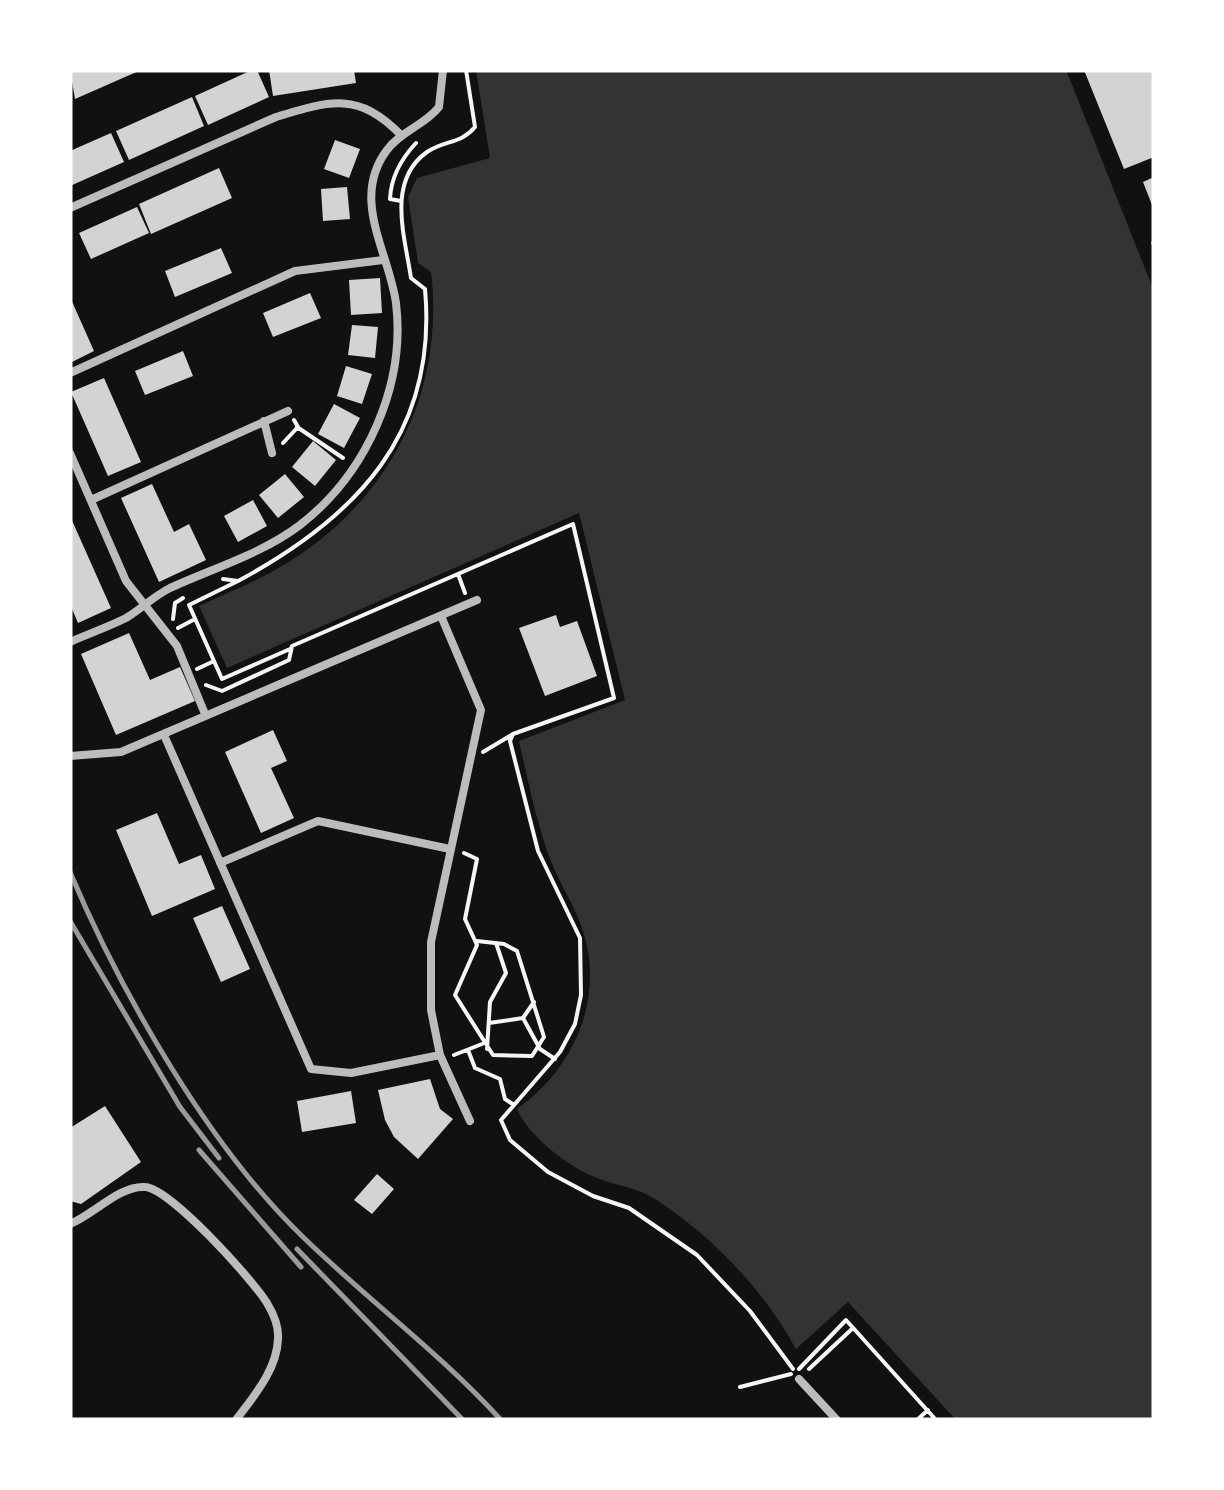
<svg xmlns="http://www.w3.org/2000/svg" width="1224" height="1490" viewBox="0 0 1224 1490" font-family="'DejaVu Sans',sans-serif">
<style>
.water{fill:#333}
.building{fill:#d3d3d3}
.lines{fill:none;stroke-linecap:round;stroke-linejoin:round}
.path{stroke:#f5f5f5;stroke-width:4}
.service{stroke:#bcbcbc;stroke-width:4}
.minor{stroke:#bcbcbc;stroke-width:8}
.rail{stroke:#9a9a9a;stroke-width:5}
</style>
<rect width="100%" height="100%" fill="#111"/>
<path class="water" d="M476 70H1066L1154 291V1420H956L848 1302 796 1349C764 1290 711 1235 655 1199 636 1187 617 1186 597 1178 570 1168 528 1136 517 1109 574 1069 606 997 582 928 574 904 559 883 550 859 536 821 528 780 519 741L625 700 579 513 227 668 199 606C224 594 251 584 275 570 384 509 446 398 431 272L418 263 408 197 417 178 490 158Z"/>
<path class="building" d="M70 70H141L75 99Z
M252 70H257L269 97 208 125 195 96Z
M269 70H354L356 83 273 96Z
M1084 70H1154V157L1124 169Z
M192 97 204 126 129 160 116 131Z
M111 133 124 162 70 186V151Z
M335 140 360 149 349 178 324 169Z
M219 168 232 198 151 234 139 204Z
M1154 177V210L1143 182Z
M347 187 350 219 323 221 321 189Z
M137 207 149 233 91 259 79 233Z
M221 248 232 273 175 297 165 271Z
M380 278 382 313 351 315 349 280Z
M310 293 321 318 273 337 263 313Z
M70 297 94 351 70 363Z
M352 325 378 327 375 358 348 355Z
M183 351 193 376 145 395 135 371Z
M346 366 372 374 362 404 337 396Z
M104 378 141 462 108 476 71 392Z
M334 404 360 418 344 448 318 434Z
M313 441 336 460 315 486 292 467Z
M285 474 304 497 278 518 259 495Z
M152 484 174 532 189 524 206 560 159 582 121 498Z
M253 500 267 526 238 542 224 516Z
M70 516 111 608 78 623 70 604Z
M556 615 560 627 577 621 597 676 545 696 519 628Z
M129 633 150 680 180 667 195 701 116 735 81 654Z
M273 730 287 761 271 768 294 818 261 833 225 752Z
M157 813 179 864 201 855 215 889 152 916 116 830Z
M222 906 250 969 221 982 193 918Z
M430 1079 440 1109 453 1119 418 1159 394 1137 385 1120 378 1090Z
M351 1091 356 1123 302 1132 297 1101Z
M105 1106 141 1162 81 1204 70 1201V1128Z
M377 1174 394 1189 372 1214 354 1200Z"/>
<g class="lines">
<path class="path" d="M401 201 390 199C391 176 401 159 416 143
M297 427 343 458
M283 443 298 427 294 420
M458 574 465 593
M223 579 238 581C357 517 438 433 425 289L411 278C405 237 386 181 427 152 445 140 461 144 475 127L466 70
M238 581 189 605 222 679 290 649
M173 619 175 603 183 598
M178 628 195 619
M197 669 214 661
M206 685 222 691 289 660 292 646 573 524 614 698 513 734 510 741 538 851 580 938 581 995 575 1024 560 1052 501 1120 510 1140 548 1172 593 1196 629 1208 697 1255 750 1311 793 1369
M483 752 513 734
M464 853 477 859 465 919 477 945 455 995 493 1055 532 1056 544 1037 517 951 504 944 477 941
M523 1018 540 1049 555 1059
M489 1023 523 1018 534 1002
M487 1049 490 1002 506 973 496 943
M468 1050 475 1068 500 1079 505 1099 514 1105
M454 1055 482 1044
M799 1369 846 1320 936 1420
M809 1369 853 1328
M740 1387 791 1374
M917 1420 928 1410"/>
<path class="service" d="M1153 243 1154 242"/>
<path class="minor" d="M70 208 276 117C331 100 359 92 401 135
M70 373 295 271 383 260
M264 421 272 453
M70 453 126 581 177 646 205 714
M91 500 288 411
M70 642C88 634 108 627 126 618 141 609 154 596 170 588 213 568 262 554 300 525 366 474 406 386 396 303 389 252 350 199 387 150 401 131 425 125 439 107L443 70
M164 735 311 1069 351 1073 440 1055 470 1121
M70 756 121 752 477 600
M220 863 318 821 450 849
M440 1055 431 1010V942L481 710 441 616
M70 1224C93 1215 120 1185 145 1187 170 1188 253 1280 267 1303 273 1313 279 1327 278 1339 277 1370 253 1397 236 1420
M799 1379 837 1420"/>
<path class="rail" d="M70 872C121 993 209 1147 304 1238 369 1301 440 1353 501 1420
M70 921 180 1107 219 1158
M199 1150 301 1267
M297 1249 463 1420"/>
</g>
<rect width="1224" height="1490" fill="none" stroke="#ffffff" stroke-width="145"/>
</svg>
